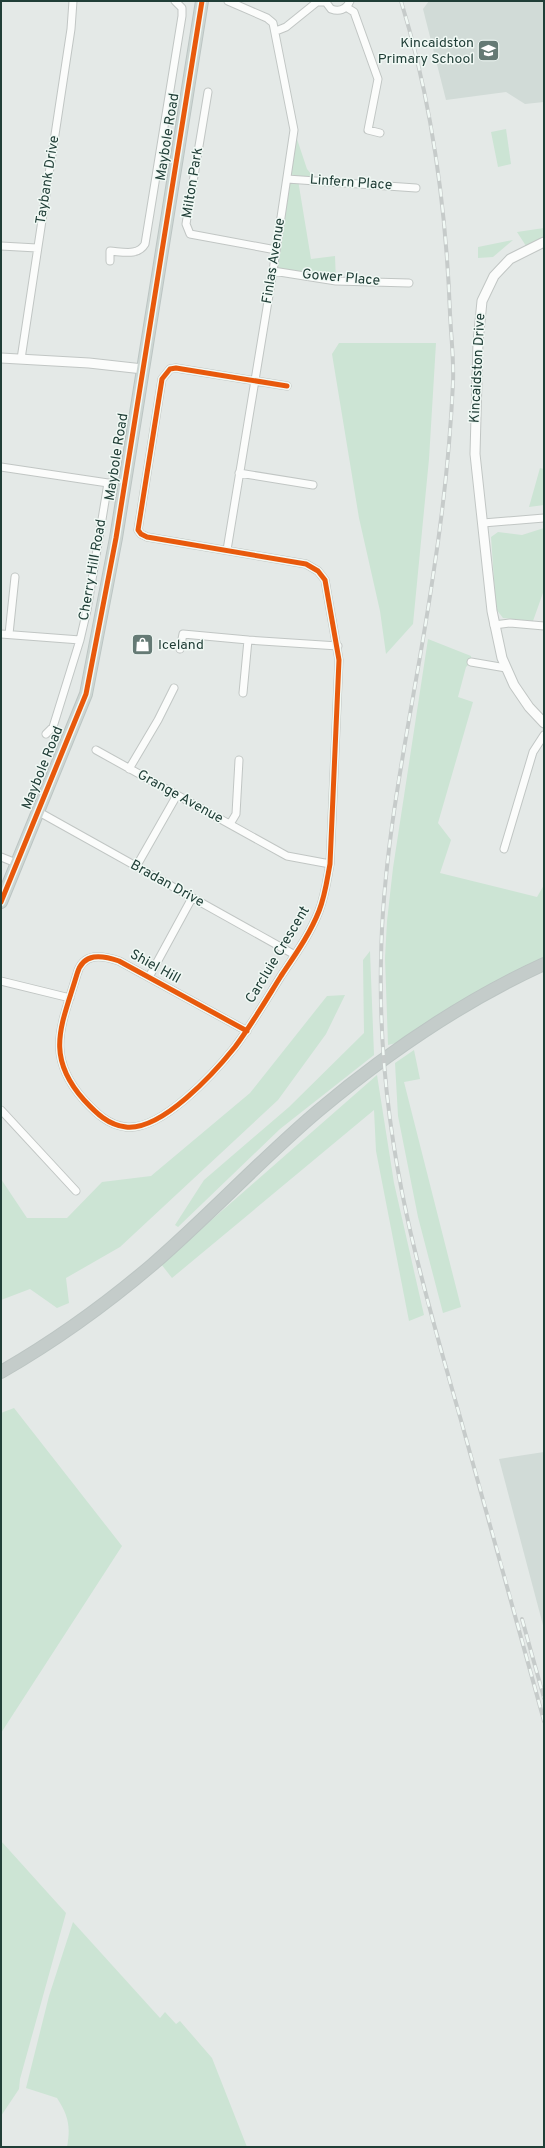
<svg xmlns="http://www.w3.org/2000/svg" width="545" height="2148" viewBox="0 0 545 2148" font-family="Overpass,sans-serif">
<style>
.built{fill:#d1dbd7}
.green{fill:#cce4d4}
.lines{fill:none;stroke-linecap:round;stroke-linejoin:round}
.minor-casing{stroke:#c1c6c4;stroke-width:9}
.tertiary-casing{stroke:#c1c6c4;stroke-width:11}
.primary-casing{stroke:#bcc5c3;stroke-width:14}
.trunk-casing{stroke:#bcc5c3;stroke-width:14}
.minor{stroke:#fbfcfb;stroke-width:7}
.tertiary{stroke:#fbfcfb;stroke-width:9}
.primary{stroke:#cdd6d3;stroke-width:12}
.trunk{stroke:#c4ccca;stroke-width:12}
.rail-casing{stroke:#c6cbca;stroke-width:4}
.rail{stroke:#f1f9f5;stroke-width:2.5;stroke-dasharray:8;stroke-linecap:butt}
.cycleway-casing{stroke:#f1f9f5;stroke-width:8}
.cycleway{stroke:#e8590c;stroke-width:5}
.labels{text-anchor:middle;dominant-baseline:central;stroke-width:3;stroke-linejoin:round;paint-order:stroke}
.poi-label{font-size:14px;fill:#203e37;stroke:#f1f9f5;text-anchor:end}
.street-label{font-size:14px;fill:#203e37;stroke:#f1f9f5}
</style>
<rect width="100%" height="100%" fill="#e4e9e7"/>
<path class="built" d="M429 1H544V102L525 104 506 92 446 100 423 9Z
M544 1452V1629L499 1459Z"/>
<path class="green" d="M506 129 511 164 498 167 491 132Z
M294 130 307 169 317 181 298 180 311 259 335 256 336 281 273 271Z
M544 228V242L528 249 517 232Z
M513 240 493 257 478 258V247Z
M339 343H436L429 459 413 624 386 654 380 611 359 518 332 354Z
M540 468 544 469V505L529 507Z
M544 528V590L533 621 503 618 496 609 491 537 498 532 522 535Z
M428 639 471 656V662L466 667 458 697 473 702 438 823 451 840 440 873 537 897 544 885V964L409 1040 388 1045 385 958 387 921 393 868Z
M370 951 374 1055 280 1129 178 1227 175 1225 204 1180 289 1107 364 1033 363 960Z
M345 995 326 1034 278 1100 120 1247 66 1278 69 1303 57 1308 30 1289 1 1300V1179L27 1218H67L102 1182 151 1176 250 1093 327 996Z
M414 1050 420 1079 404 1082 461 1307 443 1313 418 1217 398 1116 395 1063Z
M377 1075 394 1183 424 1315 409 1321 376 1151 374 1110 172 1278 161 1264Z
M14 1408 122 1546 1 1733V1413Z
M1 1841 66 1913 20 2079 19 2089 1 2116Z
M73 1922 160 2018 165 2012 176 2024 180 2021 212 2058 247 2147H67C71 2126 68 2115 57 2098L26 2088 49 1996Z"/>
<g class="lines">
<defs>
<path id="minor" d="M325 1 331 9C339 12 346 10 350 1
M346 7 354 12 378 79 368 130 380 133
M276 31 286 27 317 2H325
M208 92 186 224 190 234 276 250
M287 179 416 188
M1 246 37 248
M110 261V251C124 252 138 256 145 244L182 16V8L175 1
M273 271 336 281 409 283
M21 359 71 29 73 1
M1 467 108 483 87 610 80 640 53 727 46 734
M239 473 313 485
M483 523 544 518
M227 550 273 271 294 130 273 23 267 18 228 1
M494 625 510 623 544 626
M1 634 80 640
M9 634 15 577
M180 649 183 634 248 640 338 646
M471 662 506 668
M243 693 248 640
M96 750 287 856 330 864
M129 769 158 720 174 688
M39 812 295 955
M230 824 236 814 239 760
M504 849 533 752 544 735
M1 857 16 863
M136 867 177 795
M149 977 192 898
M1 981 70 998
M247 1031 119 961C102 955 83 952 77 974 62 1025 44 1055 84 1100 96 1113 108 1125 126 1127 162 1131 215 1072 235 1047 252 1024 266 1000 281 976 295 955 310 934 319 911 325 896 327 880 330 864L339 660 325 580 318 571 306 564 147 537 141 534 138 530 162 379 170 369 176 368 287 386
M1 1110 76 1191"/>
<path id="tertiary" d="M544 242 510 259 494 276 482 301 478 342 475 454 492 611 502 658 514 685 529 707 544 723
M1 358 89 363 143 369"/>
<path id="primary" d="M1 902 86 694 116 538 202 1"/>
<path id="trunk" d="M1 1372C55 1341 105 1305 152 1265 209 1216 260 1160 318 1111 387 1053 461 1002 544 964"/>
</defs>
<use href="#minor" class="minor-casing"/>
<use href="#tertiary" class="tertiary-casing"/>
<use href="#primary" class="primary-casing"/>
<use href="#trunk" class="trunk-casing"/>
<use href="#minor" class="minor"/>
<use href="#tertiary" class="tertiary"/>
<use href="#primary" class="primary"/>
<use href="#trunk" class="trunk"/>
<defs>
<path id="rail" d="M401 1C432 102 446 207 450 313 451 336 454 360 453 383 450 447 443 512 433 576 415 702 383 830 381 959 379 1046 389 1135 408 1221 423 1289 443 1357 462 1424 490 1523 517 1622 544 1721
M522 1619 544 1698"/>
</defs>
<use href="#rail" class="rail-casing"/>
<use href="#rail" class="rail"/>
<defs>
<path id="cycleway" d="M1 902 86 694 116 538 202 1
M247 1031 119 961C102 955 83 952 77 974 62 1025 44 1055 84 1100 96 1113 108 1125 126 1127 162 1131 215 1072 235 1047 252 1024 266 1000 281 976 295 955 310 934 319 911 325 896 327 880 330 864L339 660 325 580 318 571 306 564 147 537 141 534 138 530 162 379 170 369 176 368 287 386"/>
</defs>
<use href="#cycleway" class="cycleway-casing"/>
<use href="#cycleway" class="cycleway"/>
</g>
<defs>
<symbol id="school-square" viewBox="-11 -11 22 22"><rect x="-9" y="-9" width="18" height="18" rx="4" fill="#657a75" stroke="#f1f9f5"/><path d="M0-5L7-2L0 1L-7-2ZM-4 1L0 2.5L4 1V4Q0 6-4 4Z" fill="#fff"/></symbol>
<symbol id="shop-square" viewBox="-11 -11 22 22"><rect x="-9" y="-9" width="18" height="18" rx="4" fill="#657a75" stroke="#f1f9f5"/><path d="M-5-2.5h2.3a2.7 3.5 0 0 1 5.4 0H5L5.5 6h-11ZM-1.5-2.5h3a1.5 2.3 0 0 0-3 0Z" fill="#fff"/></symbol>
</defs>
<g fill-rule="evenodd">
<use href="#school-square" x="476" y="38" width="25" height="25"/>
<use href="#shop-square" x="130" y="632" width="25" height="25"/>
</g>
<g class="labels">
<g class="poi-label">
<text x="474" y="43">Kincaidston<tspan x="474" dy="16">Primary School</tspan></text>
<text x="158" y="645" text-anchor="start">Iceland</text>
</g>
<g class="street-label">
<text transform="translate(168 137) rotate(-81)">Maybole Road</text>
<text transform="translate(48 180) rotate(-81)">Taybank Drive</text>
<text transform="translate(193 183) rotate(-81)">Milton Park</text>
<text transform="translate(351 183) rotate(4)">Linfern Place</text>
<text transform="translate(274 261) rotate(-81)">Finlas Avenue</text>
<text transform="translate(341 278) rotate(5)">Gower Place</text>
<text transform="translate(478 368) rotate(-87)">Kincaidston Drive</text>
<text transform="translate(117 457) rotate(-81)">Maybole Road</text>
<text transform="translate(93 570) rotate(-80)">Cherry Hill Road</text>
<text transform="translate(43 768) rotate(-68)">Maybole Road</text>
<text transform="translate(180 797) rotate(29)">Grange Avenue</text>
<text transform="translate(167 884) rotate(29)">Bradan Drive</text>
<text transform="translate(278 955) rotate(-59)">Carcluie Crescent</text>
<text transform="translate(155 967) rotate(29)">Shiel Hill</text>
</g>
</g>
<rect width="545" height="2148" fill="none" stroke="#203e37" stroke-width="4"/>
</svg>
